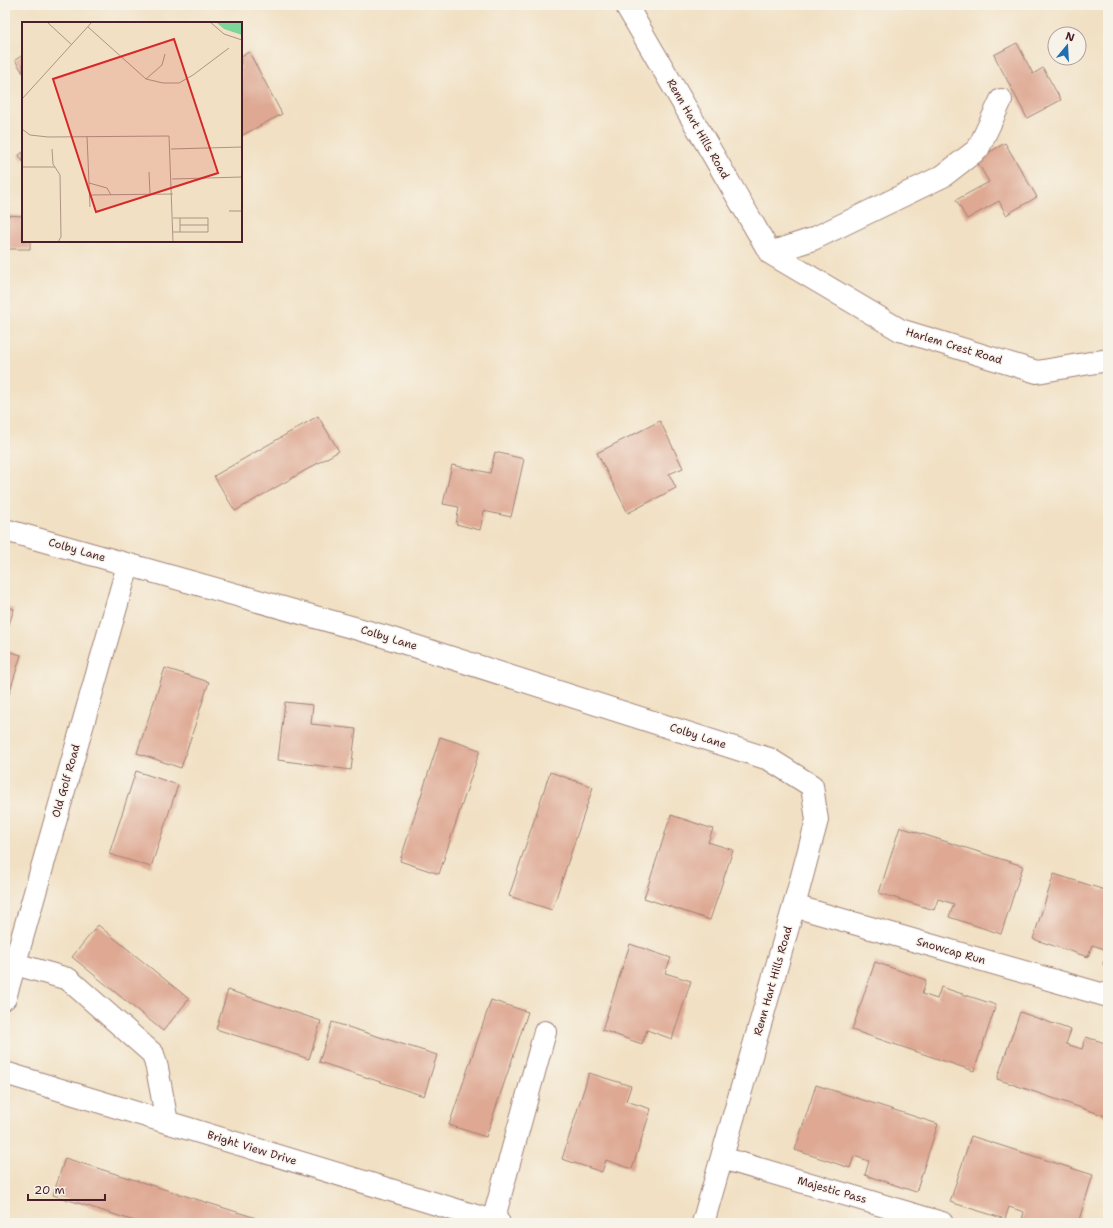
<svg xmlns="http://www.w3.org/2000/svg" width="1113" height="1228" viewBox="0 0 1113 1228" font-family="'Shantell Sans',sans-serif">
<style>
.building{fill:#dea893}
.lines{fill:none;stroke-linecap:round;stroke-linejoin:round}
.minor-casing{stroke:#9e8077;stroke-width:24}
.minor{stroke:#fff;stroke-width:22}
.labels{text-anchor:middle;dominant-baseline:central;stroke-width:3;stroke-linejoin:round;paint-order:stroke}
.street-label{font-size:11px;fill:#4a1f2b;stroke:#f7f3e8}
.inset-road{fill:none;stroke:#ae9386;stroke-width:1}
.view{fill:#d62828;fill-opacity:0.15;stroke:#d62828;stroke-width:2}
.inset-edge{fill:none;stroke:#4a1f2b;stroke-width:2}
</style>
<rect width="100%" height="100%" fill="#f7f3e8"/>
<filter id="ink" filterUnits="userSpaceOnUse"><feTurbulence type="fractalNoise" baseFrequency=".025" numOctaves="2"/><feDisplacementMap in="SourceGraphic" scale="8" xChannelSelector="R" yChannelSelector="G"/><feConvolveMatrix kernelMatrix="1 2 1 2 8 2 1 2 1" color-interpolation-filters="sRGB"/></filter>
<filter id="wash" filterUnits="userSpaceOnUse"><feTurbulence type="fractalNoise" baseFrequency=".012" numOctaves="4" result="noise"/><feDisplacementMap in="SourceGraphic" scale="16" xChannelSelector="R" yChannelSelector="G"/><feGaussianBlur stdDeviation="0.9" result="paint"/><feColorMatrix in="noise" values="0 0 0 0 0 0 0 0 0 0 0 0 0 0 0 0 0 1.4 0 .05"/><feComposite in="paint" operator="in"/></filter>
<g filter="url(#wash)">
<rect width="100%" height="100%" fill="#f1e0c3"/>
<g id="blocks">
<path class="building" d="M1017 43 1033 74 1043 68 1061 100 1027 118 994 55Z
M249 52 282 114 241 136V56Z
M23 55V73L15 60Z
M1005 143 1037 197 1006 215 999 201 967 219 956 200 989 182 976 160Z
M23 152V162L19 155Z
M5 215 23 216V241H30V249H5Z
M318 416 339 451 235 511 214 476Z
M660 421 683 468 669 474 676 488 628 513 597 453Z
M495 452 524 459 511 517 484 511 480 530 456 524 459 507 443 504 452 465 490 473Z
M5 606 14 609 5 637Z
M5 650 21 655 5 707Z
M165 668 209 682 181 768 137 753Z
M285 702 313 705 311 724 356 729 351 770 278 760Z
M440 737 480 750 439 874 400 861Z
M136 771 178 785 151 867 109 854Z
M550 772 593 787 552 910 509 896Z
M671 815 713 829 708 842 733 850 710 920 644 898Z
M900 827 1023 866 1001 934 949 917 954 904 938 899 934 910 879 893Z
M1054 874 1108 891V965L1103 964 1108 950 1092 945 1088 957 1033 939Z
M98 925 189 999 163 1031 72 957Z
M630 944 671 958 665 973 691 981 672 1039 647 1030 642 1044 602 1030Z
M875 962 926 980 922 994 937 999 941 987 996 1005 974 1071 852 1030Z
M228 990 321 1021 309 1059 216 1029Z
M491 1000 528 1012 486 1137 449 1125Z
M1020 1012 1071 1030 1066 1044 1082 1049 1086 1037 1108 1044V1117L997 1079Z
M332 1022 437 1055 424 1096 319 1062Z
M589 1073 631 1086 626 1101 651 1109 632 1169 606 1160 602 1172 562 1159Z
M816 1085 938 1124 916 1192 865 1175 869 1161 854 1156 850 1168 795 1150Z
M971 1136 1093 1175 1078 1223H1021L1024 1212 1009 1207 1005 1219 950 1202Z
M65 1158 256 1218 255 1223H141L53 1195Z"/>
</g>
</g>
<g filter="url(#ink)">
<use href="#blocks" fill-opacity="0" stroke="#9e8077" stroke-width="1"/>
<g class="lines">
<defs>
<path id="minor" d="M626 5 770 253 900 330 1037 372 1108 360
M770 253 813 239 943 176 978 149 1001 100
M5 530 383 636 769 759 812 786 817 820 794 906 703 1223
M794 906 1108 996
M15 964 68 979 153 1054 157 1068 167 1122
M5 998 128 565
M5 1073 499 1223
M722 1158 942 1223
M493 1221 545 1032"/>
</defs>
<use href="#minor" class="minor-casing"/>
<use href="#minor" class="minor"/>
</g>
</g>
<g class="labels">
<g class="street-label">
<text transform="translate(698 129) rotate(60)">Renn Hart Hills Road</text>
<text transform="translate(954 346) rotate(17)">Harlem Crest Road</text>
<text transform="translate(77 550) rotate(16)">Colby Lane</text>
<text transform="translate(389 638) rotate(17)">Colby Lane</text>
<text transform="translate(698 736) rotate(18)">Colby Lane</text>
<text transform="translate(66 781) rotate(-74)">Old Golf Road</text>
<text transform="translate(951 951) rotate(16)">Snowcap Run</text>
<text transform="translate(773 981) rotate(-74)">Renn Hart Hills Road</text>
<text transform="translate(252 1148) rotate(17)">Bright View Drive</text>
<text transform="translate(832 1190) rotate(16)">Majestic Pass</text>
</g>
</g>
<g transform="translate(22 22)">
<rect width="220" height="220" fill="#f1e0c3"/>
<path d="M194 0H220V13L202 7Z" fill="#7dd599"/>
<path class="inset-road" d="M25 0 50 23M188 0 202 12 220 18M66 5 124 57 141 61H157L171 53 207 26M124 57 140 43 143 32M0 77 70 0M0 107 8 113 26 115 147 114 151 220M65 114 68 185M30 127 31 142 38 153 39 215 36 220M149 127 220 125M0 145H33M127 150 128 172M150 157 220 155M67 161 85 166 89 173M67 173 151 172M207 189H220M151 196H186V210H151M158 196V210M158 203H186"/>
<path class="view" d="M152 17 196 151 74 190 31 57Z"/>
<rect width="220" height="220" class="inset-edge"/>
</g>
<rect width="1113" height="1228" fill="none" stroke="#f7f3e8" stroke-width="20"/>
<g transform="translate(1067 46) rotate(18)"><circle r="19" fill="#f7f3e8" stroke="#b29e9c"/>
<path d="M0-3L7 15L0 10L-7 15Z" fill="#1f6fb2"/>
<text y="-6" font-size="11" font-weight="bold" text-anchor="middle" fill="#4a1f2b">N</text>
</g>
<path d="M28 1194v6h77v-6" fill="none" stroke="#4a1f2b" stroke-width="2"/>
<text x="34" y="1194" font-size="12" fill="#4a1f2b" stroke="#f7f3e8" stroke-width="3" paint-order="stroke">20 m</text>
</svg>
